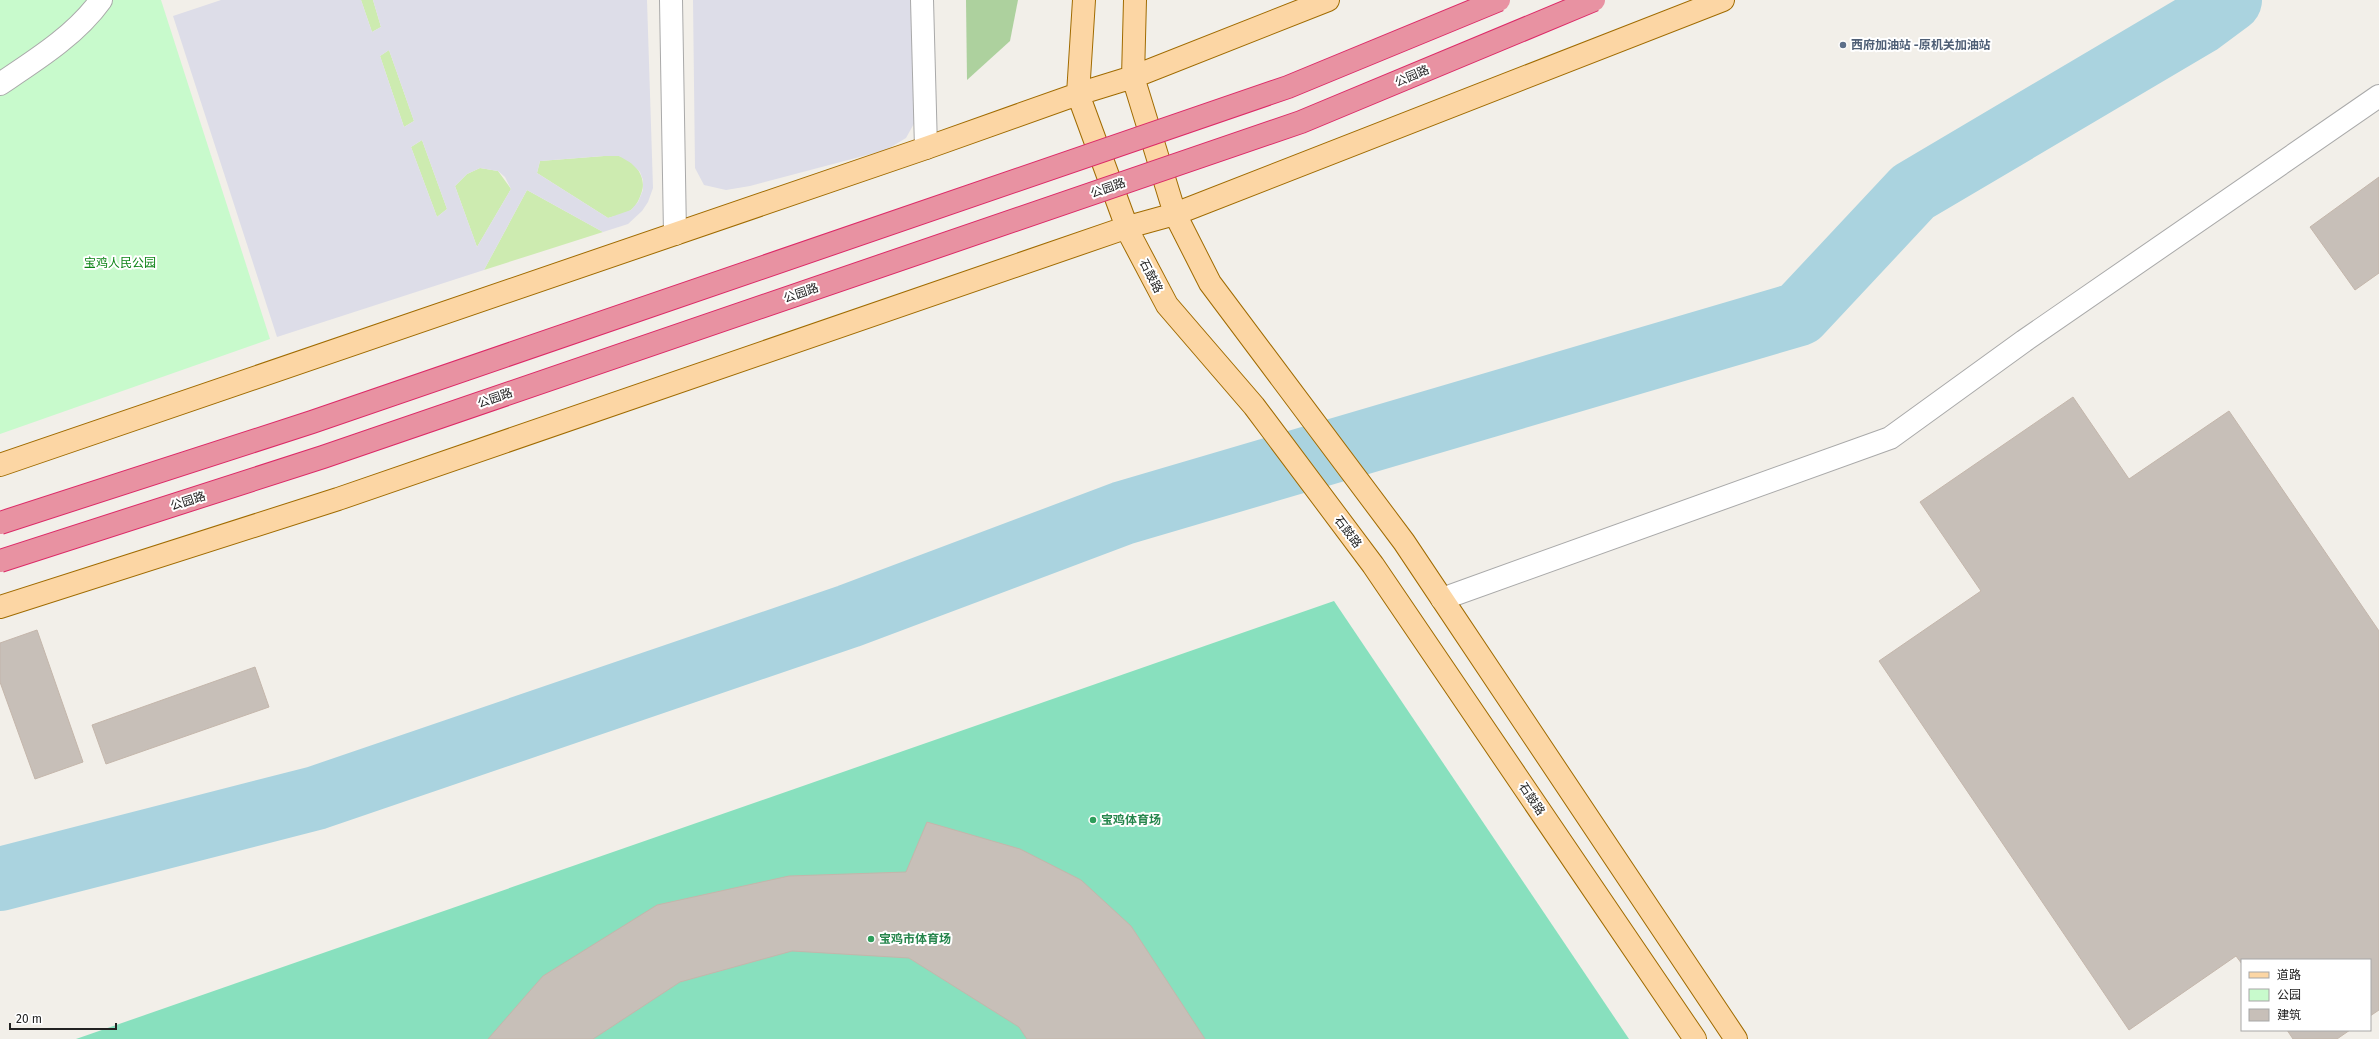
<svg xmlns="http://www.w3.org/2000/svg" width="2379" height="1039" viewBox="0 0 2379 1039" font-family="'Fira Sans','Noto Sans SC',sans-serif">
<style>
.grass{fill:#cdebb0}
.forest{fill:#add19e}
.park{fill:#c8facc}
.pitch{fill:#88e0be}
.plaza{fill:#dddde8;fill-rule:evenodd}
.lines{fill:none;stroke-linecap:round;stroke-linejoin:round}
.river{stroke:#aad3df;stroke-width:64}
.building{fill:#c7bfb8;stroke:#c4b6ab}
.minor-casing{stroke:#a9a9a9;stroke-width:24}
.major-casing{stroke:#a06b00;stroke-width:24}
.minor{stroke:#fff;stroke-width:22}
.major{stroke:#fcd6a4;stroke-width:22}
.highway-bridge-casing{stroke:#dc2a67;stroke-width:24;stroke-linecap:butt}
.highway-bridge{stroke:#e892a2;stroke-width:22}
.service-dot{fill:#5c6f8a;stroke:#fff;stroke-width:1.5}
.leisure-dot{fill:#2e9e5b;stroke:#fff;stroke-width:1.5}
.labels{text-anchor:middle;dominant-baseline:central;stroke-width:4;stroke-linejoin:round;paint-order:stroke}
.service-label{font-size:12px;font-weight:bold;fill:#4e5e75;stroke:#fff;text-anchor:start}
.street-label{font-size:12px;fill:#222;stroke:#fff}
.park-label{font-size:12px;fill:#0c8416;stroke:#fff}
.leisure-label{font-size:12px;font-weight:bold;fill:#27864d;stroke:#fff;text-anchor:start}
</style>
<rect width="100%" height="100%" fill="#f2efe9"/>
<path class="grass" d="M361 0H373L381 27 372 32Z
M389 50 414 121 404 127 380 56Z
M422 140 447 209 437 217 411 147Z
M604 156C608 156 615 155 619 156 635 161 648 178 641 194 639 200 636 206 631 210 625 214 615 216 608 218L537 173 540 161Z
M480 168 498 171 511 189 477 247 455 186 467 174Z
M527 190 603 232 484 270Z"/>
<path class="forest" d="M966 0H1018L1010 41 967 80Z"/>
<path class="park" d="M0 0H161L270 339 0 434Z"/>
<path class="pitch" d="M1334 601 1629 1039H76Z"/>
<path class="plaza" d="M221 0H361L372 32 381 27 373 0H647L653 188 648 202 642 211 628 224 603 232 527 190 484 270 277 337 173 16ZM389 50 414 121 404 127 380 56ZM422 140 447 209 437 217 411 147ZM604 156H619L631 163 640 172 643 180V190L638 202 631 210 608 218 537 173 540 161ZM480 168 498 171 505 177 511 189 477 247 455 186 467 174Z
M693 0H912L916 120 906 138 886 150 750 186 726 190 704 185 695 168Z"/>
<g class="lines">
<path class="river" d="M0 879 316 798 849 616 1123 513 1799 314 1913 192 2199 23 2230 0"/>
</g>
<path class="building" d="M2379 177V273L2355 290 2310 227Z
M2073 397 2129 479 2229 411 2379 631V1010L2370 1016V960H2242V964L2236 956 2129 1030 1879 661 1981 591 1920 502Z
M37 630 83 762 35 779 0 682V643Z
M255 667 269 707 106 764 92 725Z
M927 822 1020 849 1081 880 1131 926 1205 1039H1027L1019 1027 909 958 792 951 680 982 593 1039H488L543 976 657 905 789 876 906 872Z
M2287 1030H2350L2337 1039H2293Z"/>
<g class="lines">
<defs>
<path id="minor" d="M671 0 675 234
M922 0 926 148
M0 84C36 60 76 35 101 0
M1442 599 1890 438 2024 341 2379 96"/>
<path id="major" d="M1084 0 1078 94 1129 233 1167 305 1254 406 1373 565 1695 1039
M1135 0 1133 77 1175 214 1210 283 1404 542 1736 1039
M0 465 926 148 1078 94 1133 77 1328 0
M0 607 338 499 1128 227 1175 214 1723 0"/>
</defs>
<use href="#minor" class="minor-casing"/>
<use href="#major" class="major-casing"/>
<use href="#minor" class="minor"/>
<use href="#major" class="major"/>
<defs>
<path id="highway-bridge" d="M0 523 312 422 1288 87 1499 0
M0 561 323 457 1301 122 1594 0"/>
</defs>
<use href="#highway-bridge" class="highway-bridge-casing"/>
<use href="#highway-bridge" class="highway-bridge"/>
</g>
<circle class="service-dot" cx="1843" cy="45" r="4"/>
<g class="leisure-dot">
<circle cx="1093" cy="820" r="4"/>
<circle cx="871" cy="939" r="4"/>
</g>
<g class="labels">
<g class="service-label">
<text x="1851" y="45">西府加油站 -原机关加油站</text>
</g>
<g class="street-label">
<text transform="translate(1412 76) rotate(-23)">公园路</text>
<text transform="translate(1108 188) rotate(-19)">公园路</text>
<text transform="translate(1151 276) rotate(63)">石鼓路</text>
<text transform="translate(801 293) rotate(-19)">公园路</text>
<text transform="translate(495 398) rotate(-19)">公园路</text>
<text transform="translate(188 501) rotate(-18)">公园路</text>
<text transform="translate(1348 532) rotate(53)">石鼓路</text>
<text transform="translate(1532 799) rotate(56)">石鼓路</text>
</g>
<g class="park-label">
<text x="120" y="263">宝鸡人民公园</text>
</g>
<g class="leisure-label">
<text x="1101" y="820">宝鸡体育场</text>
<text x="879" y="939">宝鸡市体育场</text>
</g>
</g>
<rect x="2241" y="959" width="130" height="72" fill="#ffffff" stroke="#a7a7a7"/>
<rect x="2249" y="972" width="20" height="6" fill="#fcd6a4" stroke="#a7a7a7"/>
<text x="2277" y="979" font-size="12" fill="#222222">道路</text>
<rect x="2249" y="989" width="20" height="12" fill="#c8facc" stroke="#a7a7a7"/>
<text x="2277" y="999" font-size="12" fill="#222222">公园</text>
<rect x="2249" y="1009" width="20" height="12" fill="#c7bfb8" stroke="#a7a7a7"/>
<text x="2277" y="1019" font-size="12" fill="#222222">建筑</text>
<path d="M10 1023v6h106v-6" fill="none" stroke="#222222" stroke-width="2"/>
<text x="16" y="1023" font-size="12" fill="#222222" stroke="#ffffff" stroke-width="3" paint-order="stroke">20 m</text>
</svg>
